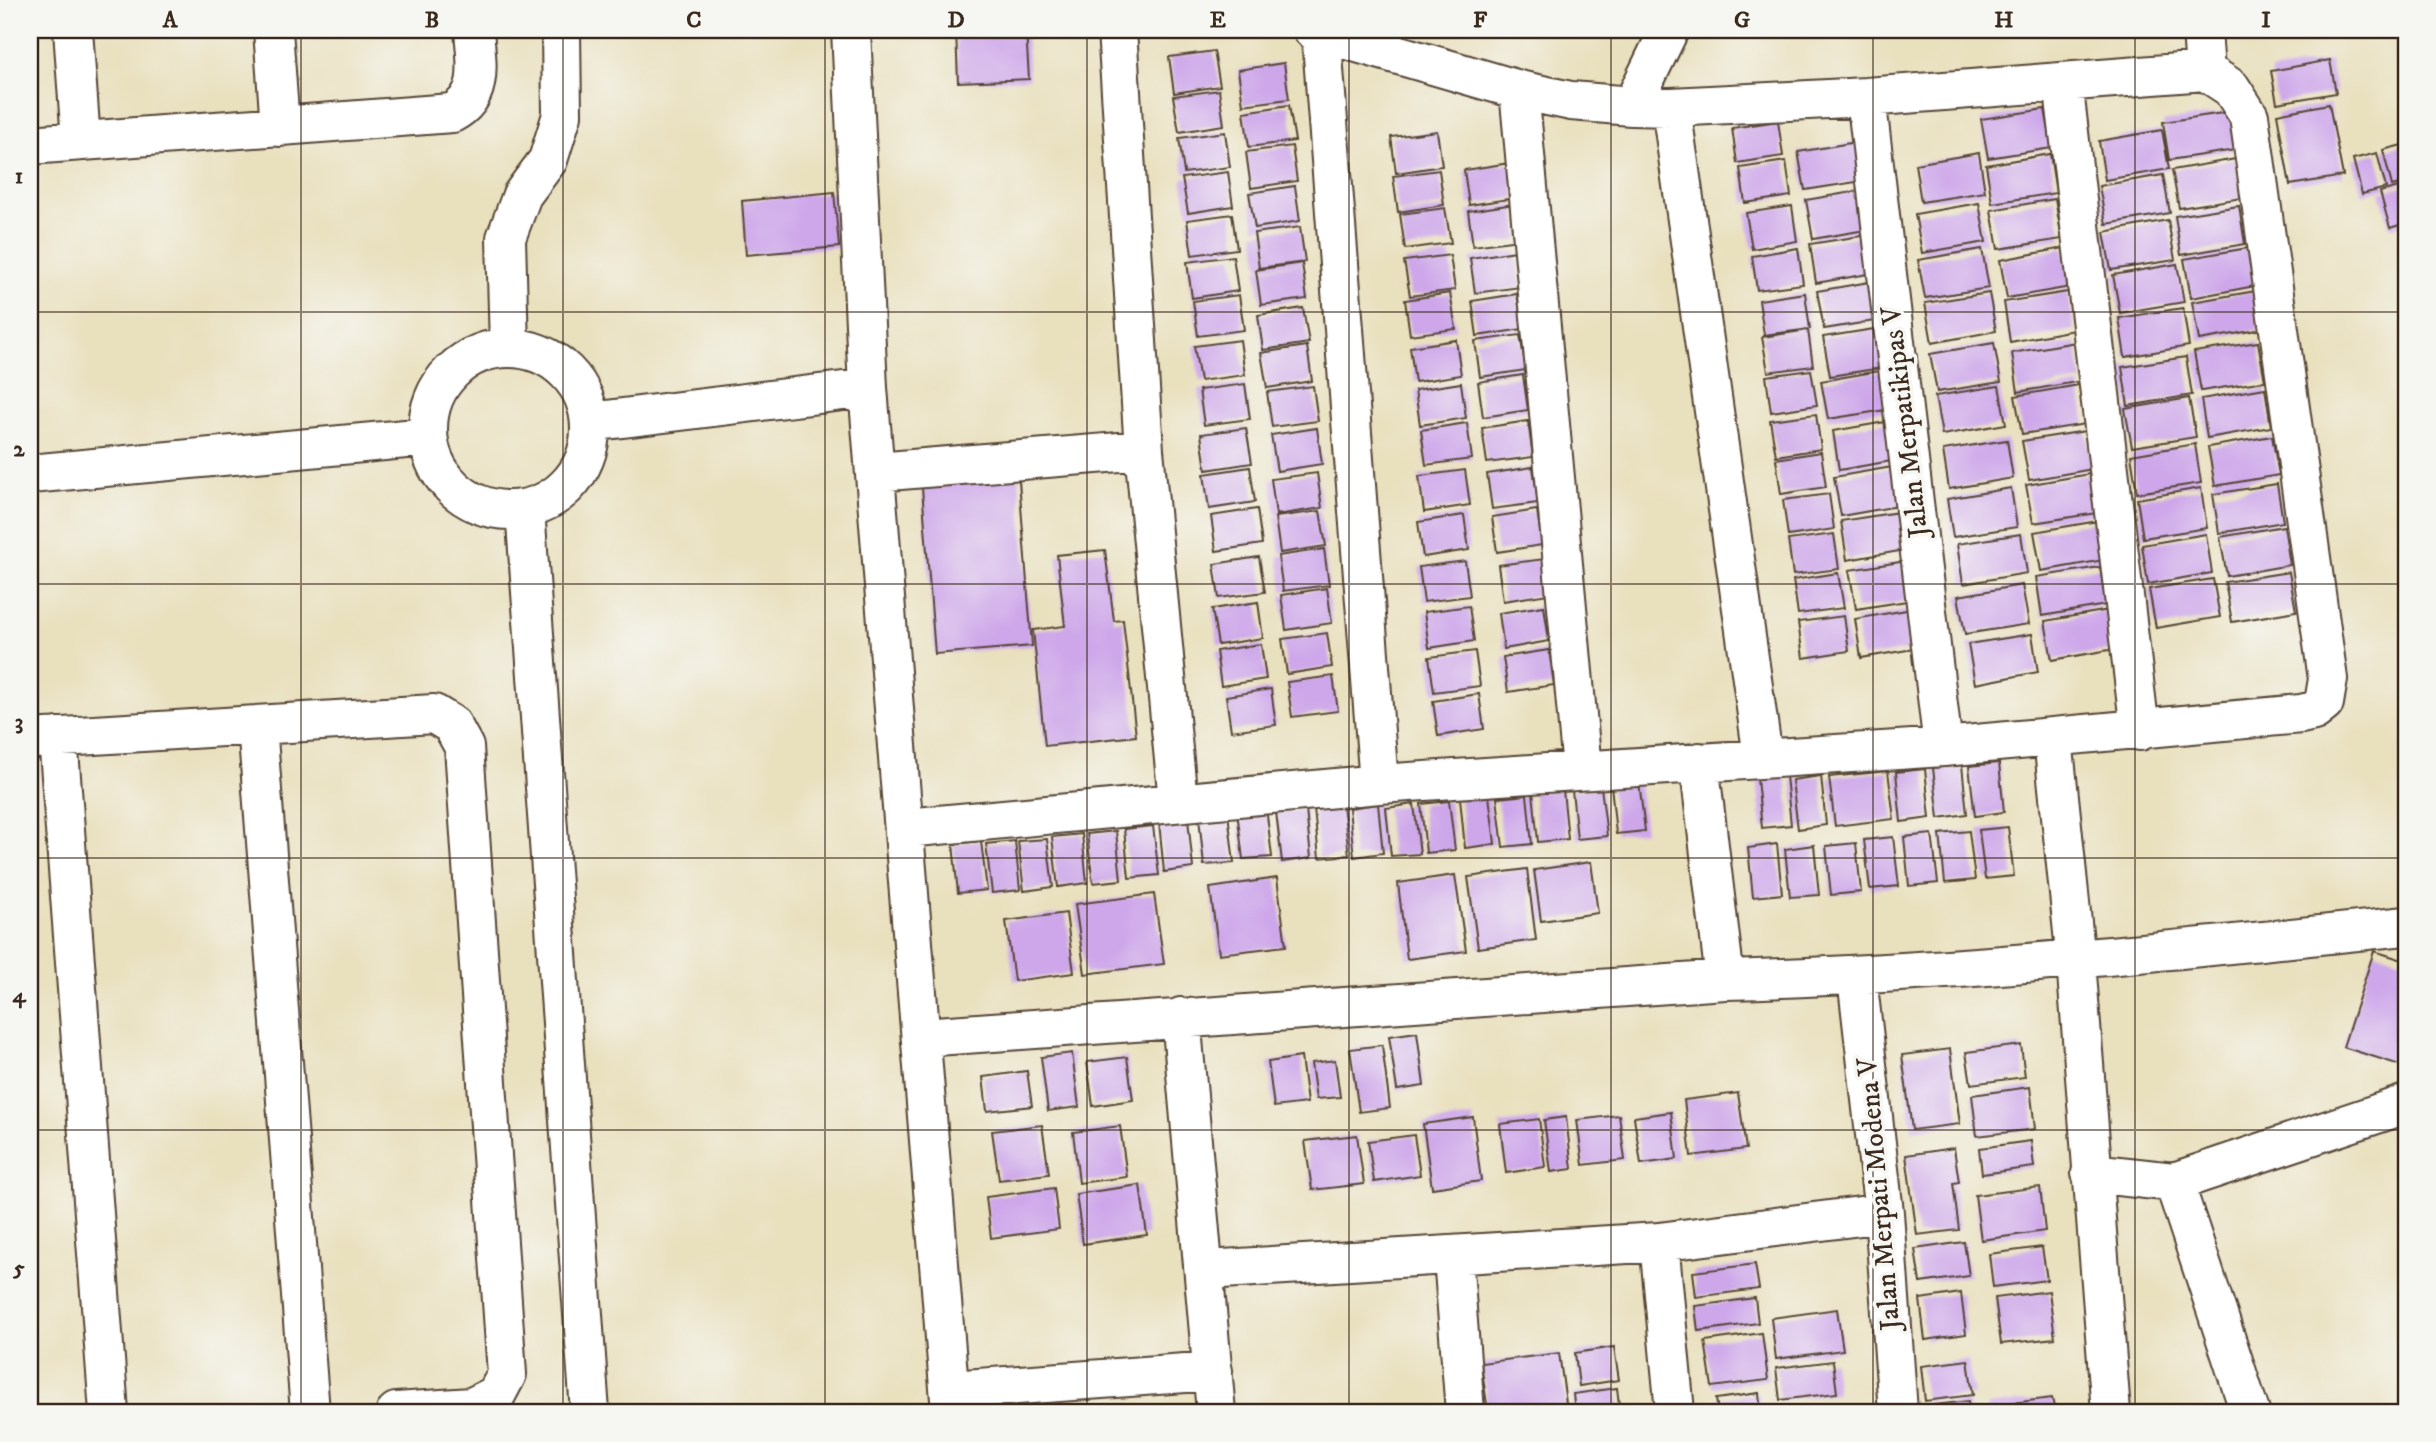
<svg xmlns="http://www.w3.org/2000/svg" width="2436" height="1442" viewBox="0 0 2436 1442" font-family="'IM FELL DW Pica',serif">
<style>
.building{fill:#cea7ea}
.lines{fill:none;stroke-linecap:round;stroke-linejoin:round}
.minor-casing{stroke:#554536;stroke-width:42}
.minor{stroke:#fff;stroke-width:38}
.grid{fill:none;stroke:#3b2a1e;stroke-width:2;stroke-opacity:0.55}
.labels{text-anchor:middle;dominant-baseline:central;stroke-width:7;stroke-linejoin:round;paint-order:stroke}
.street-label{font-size:28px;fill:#3b2a1e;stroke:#f6f6f2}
.neatline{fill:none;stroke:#3b2a1e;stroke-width:2.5}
.grid-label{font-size:23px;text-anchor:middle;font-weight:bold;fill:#3b2a1e}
</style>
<rect width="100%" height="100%" fill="#f6f6f2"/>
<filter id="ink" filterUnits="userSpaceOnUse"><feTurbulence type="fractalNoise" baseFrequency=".0143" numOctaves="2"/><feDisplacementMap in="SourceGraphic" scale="14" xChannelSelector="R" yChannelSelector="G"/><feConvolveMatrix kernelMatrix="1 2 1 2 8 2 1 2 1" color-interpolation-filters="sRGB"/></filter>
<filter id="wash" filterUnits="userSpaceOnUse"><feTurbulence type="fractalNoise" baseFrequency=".00686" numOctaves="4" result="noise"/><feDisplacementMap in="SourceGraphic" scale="28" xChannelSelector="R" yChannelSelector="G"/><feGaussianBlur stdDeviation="1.57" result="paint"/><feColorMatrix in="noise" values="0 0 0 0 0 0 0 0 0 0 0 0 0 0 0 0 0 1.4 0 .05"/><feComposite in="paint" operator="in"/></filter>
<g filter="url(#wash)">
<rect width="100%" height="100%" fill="#e9e0be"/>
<g id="blocks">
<path class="building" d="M956 30H1026L1029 79 958 82Z
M1214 51 1220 86 1174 93 1169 57Z
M2330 60 2336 93 2277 103 2271 71Z
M1284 63 1289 99 1243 105 1238 70Z
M1219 90 1224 125 1179 132 1173 96Z
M2329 104 2343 176 2290 185 2277 114Z
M1289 105 1295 141 1249 147 1244 112Z
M2045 109 2052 148 1988 158 1981 119Z
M2236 111 2242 149 2169 160 2163 122Z
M1778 121 1783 156 1737 163 1732 128Z
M2162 130 2169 169 2105 180 2099 141Z
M1437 131 1442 166 1396 173 1391 137Z
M1225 132 1230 167 1184 173 1179 138Z
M1862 141 1869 180 1805 190 1798 152Z
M2406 144V182L2392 186 2383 150Z
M1292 146 1297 181 1251 188 1246 152Z
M1979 153 1985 192 1921 202 1915 164Z
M2377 153 2386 188 2362 194 2353 159Z
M2050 154 2056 193 1992 203 1986 165Z
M2236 159 2242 198 2179 208 2172 170Z
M1786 161 1791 196 1745 203 1740 168Z
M1510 163 1515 198 1469 205 1464 170Z
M1439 170 1444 205 1398 212 1393 176Z
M1228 172 1233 206 1188 213 1182 178Z
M2163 175 2170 213 2106 224 2099 186Z
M2406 185V223L2390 228 2380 192Z
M1295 186 1300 221 1255 228 1249 193Z
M1870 189 1877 228 1813 239 1806 200Z
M834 192 839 247 746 255 742 201Z
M2055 199 2062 239 1998 249 1991 210Z
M1979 203 1986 242 1922 253 1915 214Z
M1514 204 1519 240 1473 246 1468 211Z
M1792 206 1797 241 1752 249 1746 213Z
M2239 206 2245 244 2181 255 2175 216Z
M1445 208 1451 243 1405 249 1400 214Z
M1232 214 1237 249 1192 255 1187 220Z
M2168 220 2175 260 2111 270 2104 232Z
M1300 227 1305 262 1259 268 1254 233Z
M1874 234 1880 272 1816 283 1810 244Z
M1798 248 1803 284 1757 290 1752 256Z
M2064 248 2071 287 2007 298 2000 260Z
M2248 248 2255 286 2191 298 2184 259Z
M1982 249 1989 288 1925 298 1918 260Z
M1516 251 1521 287 1475 293 1470 258Z
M1450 255 1455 290 1410 296 1404 261Z
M1233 256 1238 291 1192 298 1187 262Z
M1302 263 1307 299 1261 305 1256 270Z
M2177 264 2184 302 2120 313 2113 275Z
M1881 280 1887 319 1824 329 1817 291Z
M2256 291 2263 329 2199 340 2192 302Z
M2068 292 2074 330 2010 342 2004 302Z
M1450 293 1456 329 1410 335 1405 300Z
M1805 293 1810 329 1764 335 1759 300Z
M1989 293 1996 331 1932 343 1925 303Z
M1517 294 1523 329 1477 336 1472 301Z
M1239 295 1244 330 1198 336 1193 301Z
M1303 308 1309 343 1263 350 1258 315Z
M2183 308 2189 346 2125 357 2119 318Z
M1887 327 1894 366 1830 376 1823 337Z
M1808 330 1813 366 1768 372 1762 337Z
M1520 335 1526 370 1480 377 1475 341Z
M1240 340 1245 375 1200 381 1194 346Z
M1456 340 1461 375 1415 382 1410 347Z
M2076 342 2082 381 2018 392 2012 353Z
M2258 342 2265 381 2201 391 2194 352Z
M1994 343 2001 382 1937 392 1930 354Z
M1307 346 1312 381 1267 388 1261 353Z
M2186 357 2192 395 2128 406 2122 367Z
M1811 370 1817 405 1771 412 1766 376Z
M1885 370 1892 409 1828 419 1821 381Z
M1523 375 1528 410 1483 417 1478 382Z
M1461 383 1466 418 1420 425 1415 390Z
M1245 384 1250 419 1204 425 1199 390Z
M2079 385 2086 424 2022 434 2015 396Z
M1313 386 1318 421 1272 427 1267 392Z
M1999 386 2006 424 1942 435 1935 396Z
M2265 388 2271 427 2207 438 2201 399Z
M2189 398 2196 437 2132 447 2125 409Z
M1816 414 1821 449 1776 456 1770 420Z
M1897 420 1903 459 1839 470 1833 431Z
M1528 421 1533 457 1487 463 1482 428Z
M1467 423 1472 459 1426 465 1421 430Z
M1246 428 1252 463 1206 470 1201 434Z
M1317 428 1322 464 1277 471 1271 435Z
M2086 431 2093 469 2029 480 2022 441Z
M2272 436 2279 475 2215 486 2208 447Z
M2007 440 2013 478 1949 489 1943 450Z
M2195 444 2201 483 2137 493 2131 455Z
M1821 452 1826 487 1781 494 1776 459Z
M1898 466 1904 505 1841 516 1834 477Z
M1250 467 1255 502 1209 509 1204 474Z
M1533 467 1538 503 1492 509 1487 474Z
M1018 468 1032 646 935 654 921 475Z
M1465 470 1470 505 1424 512 1419 476Z
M1317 473 1322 508 1276 515 1271 479Z
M2090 474 2097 513 2033 523 2026 485Z
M2277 484 2283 522 2219 533 2213 494Z
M2011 488 2017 527 1953 537 1947 499Z
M2201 488 2207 528 2143 538 2137 499Z
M1829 494 1834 529 1788 536 1783 500Z
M1257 509 1262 544 1216 551 1211 516Z
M1537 510 1542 545 1497 552 1492 517Z
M1320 511 1326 546 1280 553 1275 517Z
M1905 511 1911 549 1847 560 1841 521Z
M1464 515 1469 550 1423 557 1418 522Z
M2098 521 2104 560 2041 571 2034 532Z
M2284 526 2290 565 2227 576 2220 537Z
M1834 534 1839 569 1793 575 1788 540Z
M2021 534 2027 573 1963 584 1957 544Z
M2206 534 2212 573 2148 584 2142 545Z
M1324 549 1329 585 1283 591 1278 556Z
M1105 550 1114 621 1123 620 1136 736 1045 746 1033 630 1065 626 1057 555Z
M1259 557 1265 592 1219 598 1214 564Z
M1544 559 1549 594 1503 601 1498 565Z
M1913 560 1920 599 1856 609 1849 570Z
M1465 561 1470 596 1424 602 1419 567Z
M2100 567 2106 605 2042 616 2036 577Z
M2289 572 2296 611 2232 622 2225 582Z
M1838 573 1844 608 1798 614 1793 580Z
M2213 579 2220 617 2156 628 2149 589Z
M2022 585 2029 624 1965 634 1958 596Z
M1327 588 1332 623 1286 630 1281 595Z
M1258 602 1263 638 1218 645 1212 609Z
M1469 606 1474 641 1429 648 1424 612Z
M1544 606 1549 641 1504 649 1499 613Z
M1918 608 1925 647 1861 658 1855 619Z
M2109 610 2115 649 2052 660 2045 621Z
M1844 616 1849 651 1803 658 1798 622Z
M1327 633 1332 667 1287 674 1282 639Z
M2032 634 2038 672 1975 684 1968 644Z
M1261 644 1266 679 1221 686 1216 651Z
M1549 650 1554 685 1508 692 1503 657Z
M1475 651 1480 686 1434 692 1429 657Z
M1333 676 1338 711 1292 717 1287 682Z
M1271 689 1276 725 1231 731 1226 696Z
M1479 694 1484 729 1438 736 1433 701Z
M1999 763 2004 812 1975 816 1969 766Z
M1962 765 1967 814 1939 818 1933 768Z
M1925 769 1930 818 1901 822 1896 772Z
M1888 771 1894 819 1835 826 1829 777Z
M1786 776 1791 825 1762 828 1757 779Z
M1821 776 1826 825 1798 829 1792 780Z
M1639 782 1645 831 1616 834 1611 785Z
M1601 787 1607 836 1577 839 1572 790Z
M1563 790 1568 839 1538 842 1533 792Z
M1527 795 1532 844 1503 847 1497 798Z
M1489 796 1495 844 1465 848 1460 798Z
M1449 801 1455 850 1426 853 1421 804Z
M1378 804 1383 853 1354 857 1349 808Z
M1414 804 1420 854 1391 856 1386 808Z
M1343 805 1349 855 1319 858 1314 809Z
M1266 807 1272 857 1243 859 1237 811Z
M1306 810 1311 858 1282 862 1276 812Z
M1228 813 1234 863 1204 865 1199 817Z
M1188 819 1193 868 1164 872 1159 822Z
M1153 826 1159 875 1129 878 1124 829Z
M2008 827 2014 876 1985 879 1979 830Z
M1116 831 1121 880 1093 883 1087 834Z
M1969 831 1975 880 1945 883 1940 834Z
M1082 834 1087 883 1058 887 1052 837Z
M1932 834 1938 883 1909 886 1904 837Z
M1893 837 1899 886 1870 889 1864 840Z
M1047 839 1053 887 1024 891 1018 841Z
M981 841 987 890 958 893 953 844Z
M1015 841 1020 890 992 893 986 844Z
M1856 843 1861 892 1831 895 1826 846Z
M1777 844 1782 894 1753 897 1748 848Z
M1814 845 1819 895 1790 897 1785 849Z
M1591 862 1598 913 1541 921 1534 870Z
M1527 869 1536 940 1478 948 1468 877Z
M1455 875 1466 951 1407 959 1398 883Z
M1277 878 1286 946 1219 954 1210 888Z
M1154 894 1164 964 1085 974 1075 904Z
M1066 913 1074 973 1014 981 1006 921Z
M2374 951 2406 961V1067L2343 1047Z
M1417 1032 1424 1086 1397 1090 1389 1036Z
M1382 1045 1390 1108 1359 1112 1350 1049Z
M2021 1045 2025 1077 1971 1084 1966 1052Z
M1950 1049 1960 1124 1912 1130 1902 1055Z
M1072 1053 1079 1107 1048 1111 1041 1057Z
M1127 1057 1133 1100 1093 1106 1087 1062Z
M1301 1057 1307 1103 1274 1107 1268 1062Z
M1335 1060 1340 1097 1316 1099 1311 1063Z
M1027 1071 1032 1106 987 1111 983 1077Z
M2030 1087 2035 1129 1977 1136 1972 1095Z
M1738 1093 1746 1149 1691 1156 1684 1100Z
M1671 1112 1677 1159 1641 1164 1634 1117Z
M1619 1115 1625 1160 1583 1165 1577 1120Z
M1473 1117 1481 1181 1432 1188 1423 1124Z
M1566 1117 1572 1169 1551 1172 1544 1120Z
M1539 1119 1545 1167 1506 1173 1500 1124Z
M1042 1125 1049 1174 999 1180 992 1131Z
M1120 1126 1127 1177 1079 1183 1073 1132Z
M1357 1135 1364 1184 1312 1190 1305 1141Z
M1414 1135 1420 1175 1374 1182 1368 1141Z
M2031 1141 2034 1167 1982 1174 1979 1148Z
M1954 1148 1959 1182 1953 1183 1959 1230 1917 1235 1906 1155Z
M1140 1185 1147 1235 1083 1244 1076 1194Z
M2040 1187 2045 1231 1981 1240 1975 1195Z
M1054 1188 1059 1229 991 1238 986 1197Z
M1964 1242 1969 1276 1920 1283 1915 1249Z
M2042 1247 2047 1280 1993 1287 1989 1254Z
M1755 1264 1759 1289 1696 1297 1693 1272Z
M2049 1291 2055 1338 2001 1344 1995 1298Z
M1961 1293 1966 1334 1925 1340 1920 1299Z
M1755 1298 1758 1323 1698 1331 1695 1306Z
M1837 1309 1843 1350 1776 1359 1771 1318Z
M1762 1333 1768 1380 1712 1387 1705 1341Z
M1614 1347 1619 1380 1579 1386 1575 1353Z
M1559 1353 1567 1410 1488 1412 1481 1363Z
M1968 1360 1973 1395 1925 1401 1921 1366Z
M1833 1361 1837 1393 1780 1400 1776 1368Z
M1617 1388 1620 1412H1575L1573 1394Z
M1759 1393 1761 1412H1718L1716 1399Z
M2052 1398 2055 1412H1988L1987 1406Z
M1968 1401 1969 1412H1926L1925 1406Z
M1836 1405 1837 1412H1795V1411Z"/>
</g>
</g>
<g filter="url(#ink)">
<use href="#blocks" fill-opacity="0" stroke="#554536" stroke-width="2"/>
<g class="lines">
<defs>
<path id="minor" d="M73 30 81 141
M273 30 280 127
M851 30 868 388 951 1412
M1117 30 1144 450 1178 801
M1321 30 1379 784
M2202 30 2205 71
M2063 82 2140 731
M1519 90 1582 769
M1866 97 1943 747
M1632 106 1669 30
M1671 107 1763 757
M30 145 452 113C485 96 476 61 474 30
M509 347 506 238 522 195 548 160 562 115 561 30
M428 429a81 81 0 1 1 162 0a81 81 0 1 1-162 0Z
M590 422 868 388
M876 472 1144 450
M30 474 427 437
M525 509 590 1412
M257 725 310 1412
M58 737 109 1412
M30 739 434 714 452 725 464 747 507 1374 496 1395 472 1407 396 1412
M2053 739 2076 961 2111 1412
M1699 762 1725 980
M906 828 1379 784 1943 747 2301 714 2314 711 2324 703 2328 679 2249 116 2231 88 2205 71 1866 97 1671 107 1632 106 1571 101 1519 90 1313 30
M1857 977 1884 1213 1898 1412
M1181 1017 1216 1412
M922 1037 1725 980C1953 974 2179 950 2406 926
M2091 1173 2174 1182 2406 1104
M2174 1182 2250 1412
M1659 1242 1675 1412
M1453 1257 1465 1412
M1206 1270 1659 1242 1884 1213
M950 1390 1213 1371"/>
</defs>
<use href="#minor" class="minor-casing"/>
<use href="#minor" class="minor"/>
</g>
</g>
<path class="grid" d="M301 30V1412M563 30V1412M825 30V1412M1087 30V1412M1349 30V1412M1611 30V1412M1873 30V1412M2135 30V1412M30 312H2406M30 584H2406M30 858H2406M30 1130H2406"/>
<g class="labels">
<g class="street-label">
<text transform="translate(1905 422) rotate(-97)">Jalan Merpatikipas V</text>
<text transform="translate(1879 1194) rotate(-95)">Jalan Merpati Modena V</text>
</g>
</g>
<rect width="2436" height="1442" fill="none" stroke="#f6f6f2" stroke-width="77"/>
<rect x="38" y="38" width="2360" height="1366" class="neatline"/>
<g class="grid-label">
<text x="170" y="27">A</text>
<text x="432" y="27">B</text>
<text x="694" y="27">C</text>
<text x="956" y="27">D</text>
<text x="1218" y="27">E</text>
<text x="1480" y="27">F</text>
<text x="1742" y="27">G</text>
<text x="2004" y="27">H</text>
<text x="2266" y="27">I</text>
<text x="19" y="183">1</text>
<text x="19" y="456">2</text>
<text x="19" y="729">3</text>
<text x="19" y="1002">4</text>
<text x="19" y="1275">5</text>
</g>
</svg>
